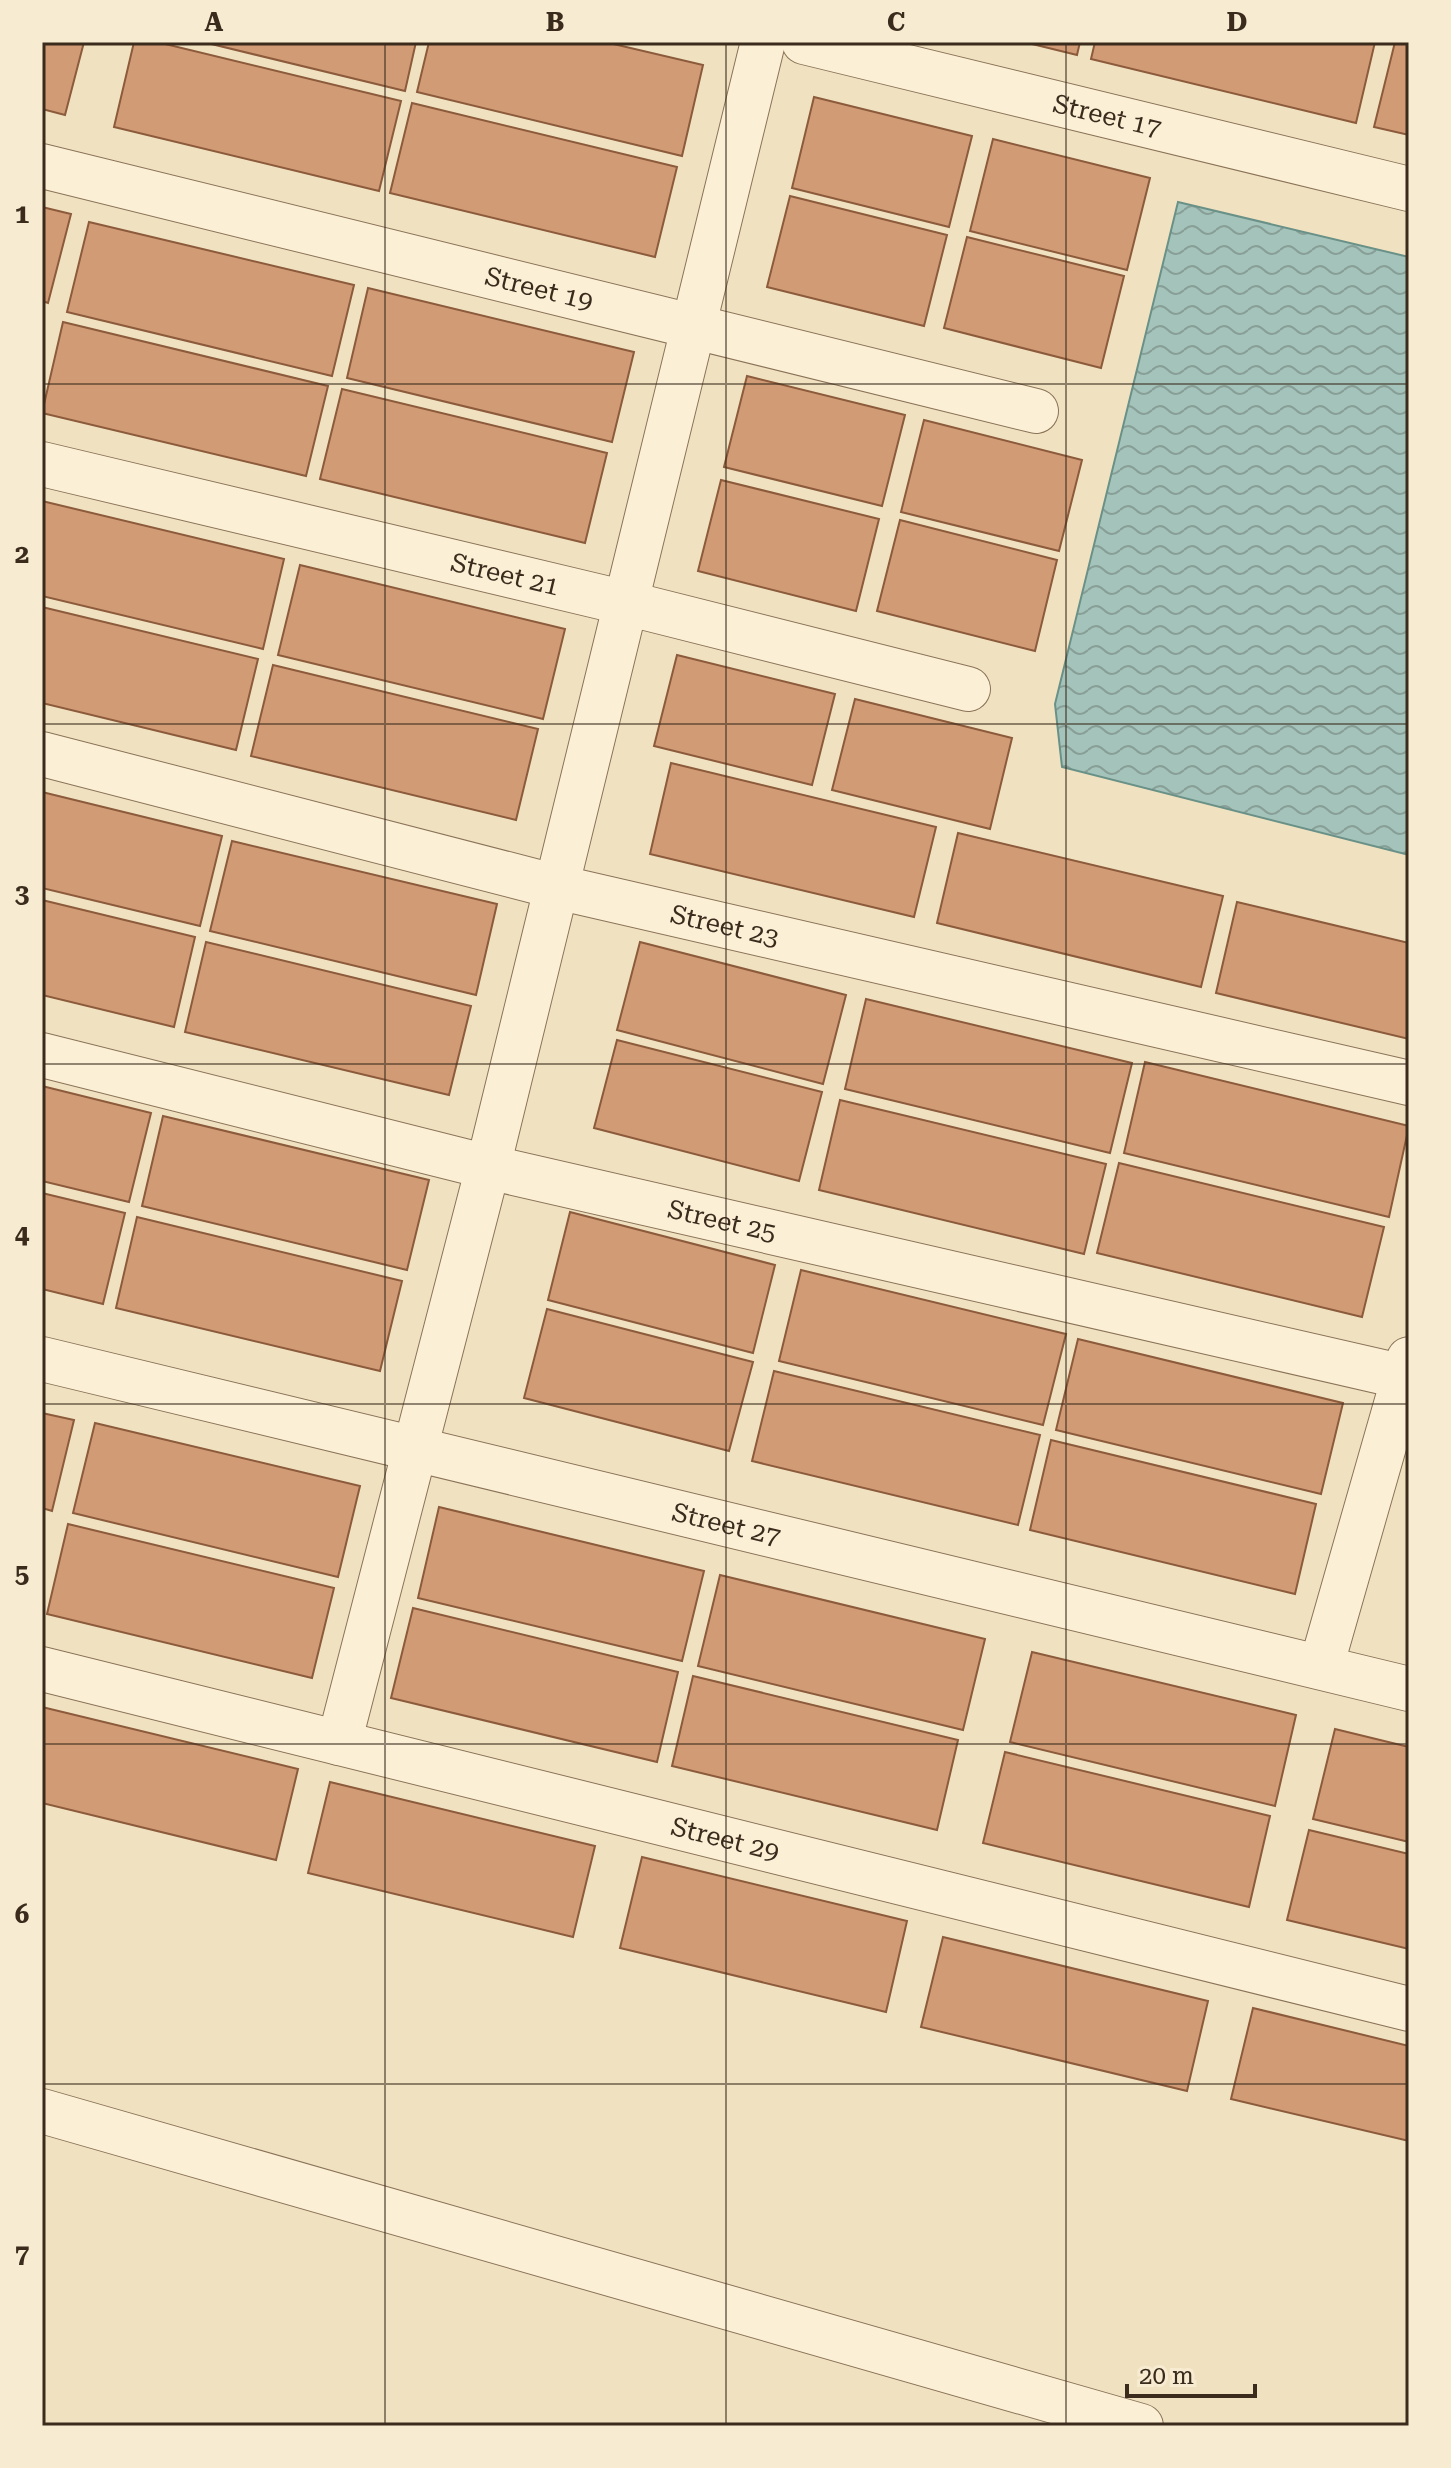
<svg xmlns="http://www.w3.org/2000/svg" width="1451" height="2468" viewBox="0 0 1451 2468" font-family="'Roboto Serif',serif">
<style>
.water{fill:url(#water-waves);stroke:#6a9187;stroke-width:2}
.building{fill:#d19b75;stroke:#8c5b3c;stroke-width:2}
.lines{fill:none;stroke-linecap:round;stroke-linejoin:round}
.minor-casing{stroke:#8b7358;stroke-width:46}
.minor{stroke:#fbefd5;stroke-width:44}
.grid{fill:none;stroke:#3a2b1d;stroke-width:2;stroke-opacity:0.55}
.labels{text-anchor:middle;dominant-baseline:central;stroke-width:7;stroke-linejoin:round;paint-order:stroke}
.street-label{font-size:26px;fill:#3a2b1d;stroke:#f7ecd1}
.neatline{fill:none;stroke:#3a2b1d;stroke-width:3}
.grid-label{font-size:26px;text-anchor:middle;font-weight:bold;fill:#3a2b1d}
</style>
<defs>
<pattern id="water-waves" width="16" height="10" patternUnits="userSpaceOnUse" patternTransform="scale(2)"><rect width="16" height="10" fill="#a4c3ba"/><path d="M0 5q4-4 8 0t8 0" fill="none" stroke="#879f97"/></pattern>
</defs>
<rect width="100%" height="100%" fill="#f0e2c1"/>
<path class="water" d="M1178 202 1409 257V855L1062 767 1055 704Z"/>
<path class="building" d="M42 42H84L65 115 42 109Z
M134 42H157L401 101 379 191 114 127Z
M203 42H416L405 91Z
M429 42H605L703 65 682 156 417 92Z
M1024 42H1080L1077 55Z
M1095 42H1375L1356 123 1091 59Z
M1395 42H1409V135L1374 127Z
M814 97 972 136 949 227 792 188Z
M412 103 677 167 655 257 390 193Z
M993 139 1150 178 1127 270 970 231Z
M790 196 947 235 924 326 767 287Z
M42 207 71 214 48 303 42 301Z
M89 222 354 285 332 376 67 312Z
M967 237 1124 276 1101 368 944 328Z
M368 288 634 352 612 442 347 378Z
M63 322 328 386 306 476 42 413Z
M747 376 905 415 882 506 724 467Z
M342 389 607 453 585 543 320 479Z
M924 420 1082 460 1059 551 901 512Z
M721 480 879 519 856 611 698 571Z
M42 501 284 559 263 649 42 596Z
M900 520 1057 560 1035 651 877 611Z
M300 565 565 629 543 719 278 655Z
M42 607 258 659 236 750 42 703Z
M677 655 835 694 812 785 654 746Z
M273 665 538 729 516 820 251 756Z
M855 699 1012 738 990 829 832 790Z
M671 763 936 827 914 917 650 854Z
M42 792 222 836 200 926 42 888Z
M958 833 1223 896 1201 987 937 923Z
M232 841 497 904 476 995 210 931Z
M42 900 195 937 174 1027 42 995Z
M1237 902 1409 943V1039L1216 993Z
M206 942 471 1006 449 1095 185 1032Z
M640 942 846 995 823 1084 617 1030Z
M866 999 1132 1063 1110 1153 845 1089Z
M617 1040 822 1092 799 1181 594 1128Z
M1145 1062 1409 1126 1389 1217 1124 1153Z
M42 1086 151 1113 129 1202 42 1181Z
M840 1100 1106 1164 1084 1254 819 1190Z
M163 1116 429 1180 407 1270 142 1206Z
M1119 1163 1384 1227 1362 1317 1097 1253Z
M42 1193 125 1213 103 1304 42 1289Z
M570 1212 775 1265 753 1353 548 1300Z
M137 1217 402 1281 380 1371 116 1308Z
M801 1270 1066 1334 1043 1425 779 1361Z
M547 1309 753 1362 729 1451 524 1398Z
M1078 1339 1343 1403 1321 1494 1056 1430Z
M774 1371 1040 1435 1018 1525 752 1461Z
M42 1413 74 1420 52 1511 42 1508Z
M95 1423 360 1486 338 1577 73 1513Z
M1051 1440 1316 1504 1295 1594 1030 1530Z
M439 1507 704 1571 682 1661 418 1598Z
M68 1524 334 1588 312 1678 47 1614Z
M720 1575 985 1639 963 1730 698 1666Z
M413 1608 678 1672 657 1762 391 1698Z
M1032 1652 1296 1715 1275 1806 1010 1742Z
M693 1676 958 1740 937 1830 672 1766Z
M42 1707 298 1769 276 1860 42 1803Z
M1335 1729 1409 1747V1842L1313 1819Z
M1005 1752 1270 1816 1249 1907 983 1843Z
M330 1782 595 1846 573 1937 308 1873Z
M1309 1830 1409 1854V1949L1287 1920Z
M642 1857 907 1921 886 2012 620 1948Z
M943 1937 1208 2001 1187 2091 921 2027Z
M1253 2008 1409 2046V2141L1231 2099Z"/>
<g class="lines">
<defs>
<g id="minor">
<path id="s1" d="M804 42 1409 189"/>
<path id="s2" d="M42 166 1036 411"/>
<path id="s3" d="M42 464 626 603 968 689"/>
<path id="s4" d="M42 754 557 887 1409 1083"/>
<path id="s5" d="M42 1055 488 1167 1404 1377"/>
<path id="s6" d="M42 1359 1409 1689"/>
<path d="M1321 1667 1409 1359"/>
<path id="s7" d="M42 1669 1409 2009"/>
<path d="M339 1743 488 1167 763 42"/>
<path d="M42 2111 1141 2426"/>
</g>
</defs>
<use href="#minor" class="minor-casing"/>
<use href="#minor" class="minor"/>
</g>
<path class="grid" d="M385 42V2426M726 42V2426M1066 42V2426M42 384H1409M42 724H1409M42 1064H1409M42 1404H1409M42 1744H1409M42 2084H1409"/>
<g class="labels">
<g class="street-label">
<text stroke="none"><textPath href="#s1" startOffset="312">Street 17</textPath></text>
<text stroke="none"><textPath href="#s2" startOffset="512">Street 19</textPath></text>
<text stroke="none"><textPath href="#s3" startOffset="476">Street 21</textPath></text>
<text stroke="none"><textPath href="#s4" startOffset="704">Street 23</textPath></text>
<text stroke="none"><textPath href="#s5" startOffset="700">Street 25</textPath></text>
<text stroke="none"><textPath href="#s6" startOffset="704">Street 27</textPath></text>
<text stroke="none"><textPath href="#s7" startOffset="704">Street 29</textPath></text>
</g>
</g>
<rect width="1451" height="2468" fill="none" stroke="#f7ecd1" stroke-width="88"/>
<path d="M1127 2384v12h128v-12" fill="none" stroke="#3a2b1d" stroke-width="4"/>
<text x="1139" y="2384" font-size="24" fill="#3a2b1d" stroke="#f7ecd1" stroke-width="6" paint-order="stroke">20 m</text>
<rect x="44" y="44" width="1363" height="2380" class="neatline"/>
<g class="grid-label">
<text x="214" y="31">A</text>
<text x="555" y="31">B</text>
<text x="896" y="31">C</text>
<text x="1237" y="31">D</text>
<text x="22" y="223">1</text>
<text x="22" y="563">2</text>
<text x="22" y="903">3</text>
<text x="22" y="1243">4</text>
<text x="22" y="1583">5</text>
<text x="22" y="1923">6</text>
<text x="22" y="2263">7</text>
</g>
</svg>
